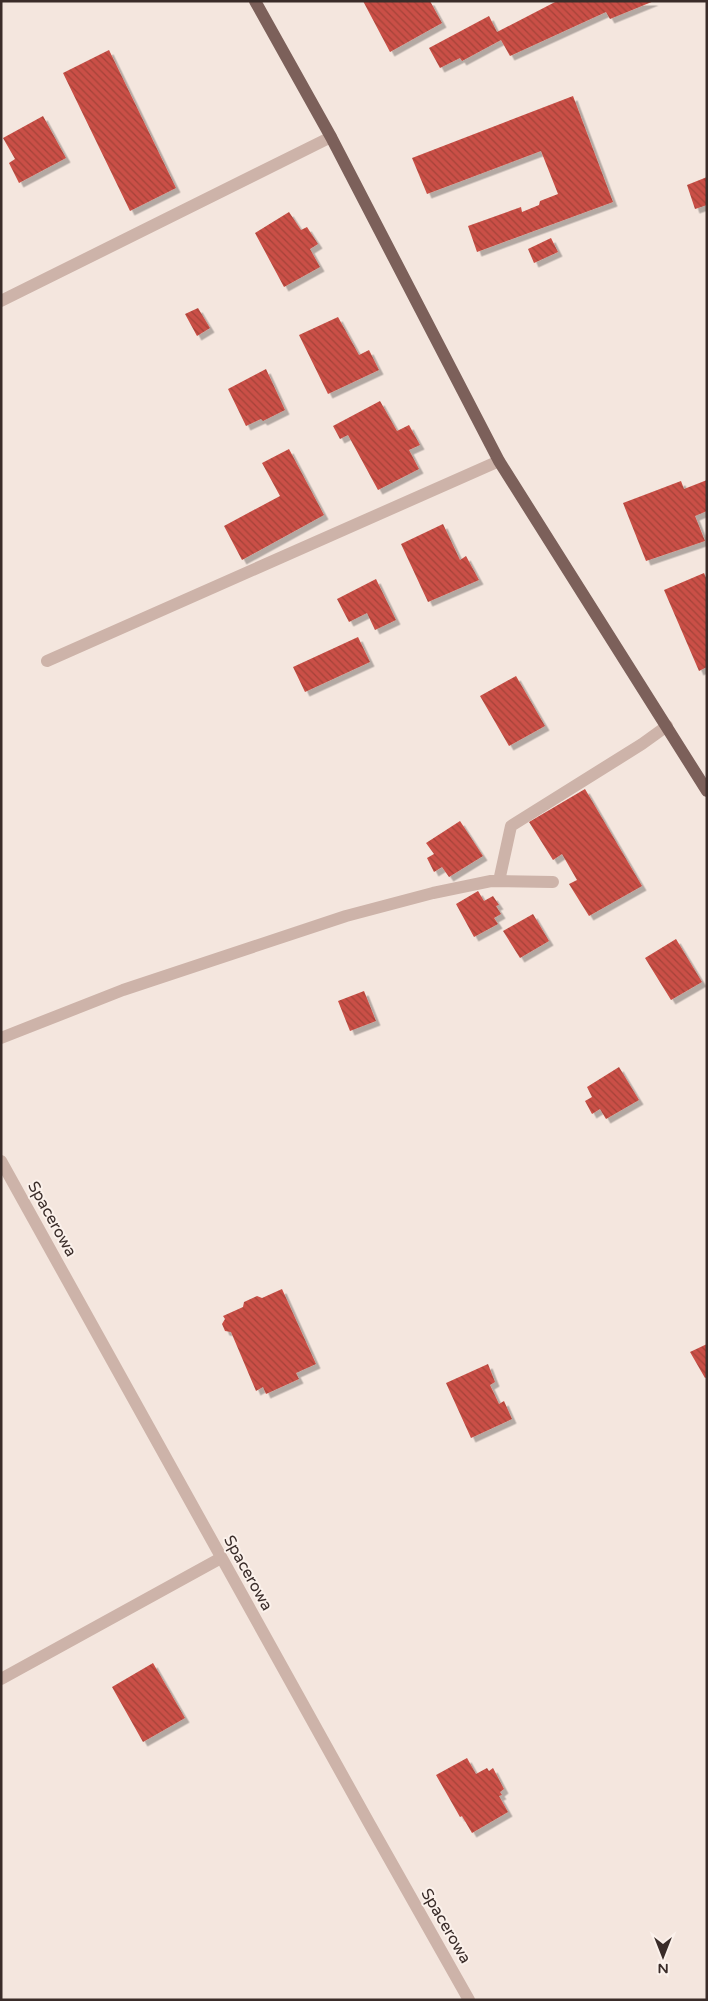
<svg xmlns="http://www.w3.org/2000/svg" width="708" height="2001" viewBox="0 0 708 2001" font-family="'Varela Round',sans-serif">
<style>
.building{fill:url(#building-back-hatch);filter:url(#shadow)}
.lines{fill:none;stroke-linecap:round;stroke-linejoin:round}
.lane{stroke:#cdb3a9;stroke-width:12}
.street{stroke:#cdb3a9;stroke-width:12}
.primary{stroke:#7c605a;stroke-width:12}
.labels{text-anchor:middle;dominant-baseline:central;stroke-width:4;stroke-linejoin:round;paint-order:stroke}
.street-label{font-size:16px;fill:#3a2c29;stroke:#fbf1eb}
</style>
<defs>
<pattern id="building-back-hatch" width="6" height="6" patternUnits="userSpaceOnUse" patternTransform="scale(1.25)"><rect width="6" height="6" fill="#ca5046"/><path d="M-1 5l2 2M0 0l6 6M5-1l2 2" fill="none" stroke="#a5433a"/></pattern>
<filter id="shadow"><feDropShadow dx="4.5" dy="4.5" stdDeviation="0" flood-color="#0004"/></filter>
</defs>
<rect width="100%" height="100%" fill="#f4e6de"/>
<path class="building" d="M363 1H430L442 23 390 52Z
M557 1H654L610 19 606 12 510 56 501 40 462 61 460 58 440 68 429 48 489 16 497 32Z
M109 50 176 188 130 211 63 73Z
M573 96 613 202 477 252 468 226 521 207 522 212 539 205 540 201 558 194 541 151 427 194 412 158Z
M43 116 66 158 19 183 9 163 15 159 3 138Z
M707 177V205L695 209 687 185Z
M289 212 301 230 307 227 318 244 310 249 320 267 284 287 255 233Z
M551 238 558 252 534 263 528 249Z
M198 308 210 328 197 336 185 314Z
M338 317 359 355 369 350 379 370 328 394 299 335Z
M266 369 285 410 263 421 261 419 246 426 228 389Z
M380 401 397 431 409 425 420 445 409 450 419 469 378 490 348 435 340 439 333 426Z
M289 449 324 515 242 560 224 526 280 496 262 463Z
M707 480V511L695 516 705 541 646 561 623 503 681 481 684 489Z
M443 524 460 560 466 556 479 580 428 602 401 544Z
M704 573 707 580V667L699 671 664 590Z
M376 579 396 620 375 630 367 613 349 622 337 599Z
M358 637 370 662 305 692 293 667Z
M516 676 545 726 509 746 480 696Z
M585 789 642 886 589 916 569 884 577 880 562 854 553 860 529 822Z
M460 821 483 856 449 877 442 867 434 872 427 858 434 854 426 843Z
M478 891 484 901 493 896 499 905 496 906 501 914 494 918 498 924 474 937 456 904Z
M533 914 549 941 520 958 503 931Z
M676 939 702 982 671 1000 645 958Z
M364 991 376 1021 350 1031 338 1001Z
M619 1067 639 1100 606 1119 600 1109 592 1114 585 1101 592 1097 587 1087Z
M282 1289 316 1364 296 1373 299 1379 266 1394 263 1387 256 1391 231 1332 225 1331 222 1324 225 1319 223 1316 243 1307 244 1302 257 1296 262 1298Z
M707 1344V1377L705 1378 690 1352Z
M488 1364 495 1382 490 1385 499 1404 504 1401 512 1419 471 1438 446 1383Z
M153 1663 185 1718 143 1742 112 1687Z
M467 1758 476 1774 487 1768 489 1771 493 1768 504 1789 500 1792 502 1795 499 1796 508 1812 472 1833 462 1816 460 1817 436 1775Z"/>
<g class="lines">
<path class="lane" d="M1 301 331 137
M47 661 499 461
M499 881 511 826 642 744 667 726
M1 1038 123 990 346 916 433 893 491 881 553 882
M1 1679 221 1558"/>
<path class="street" d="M1 1161 369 1823 469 2000"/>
<path class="primary" d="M255 1 331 137 499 461 707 791"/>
</g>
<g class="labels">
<g class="street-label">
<text transform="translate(52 1219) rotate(61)">Spacerowa</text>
<text transform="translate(248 1573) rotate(61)">Spacerowa</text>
<text transform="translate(446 1926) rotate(60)">Spacerowa</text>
</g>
</g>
<rect width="708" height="2001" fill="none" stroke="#3a2c29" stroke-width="5"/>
<g transform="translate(663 1956) rotate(180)" stroke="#fbf1eb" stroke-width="4" paint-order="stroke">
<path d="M0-4L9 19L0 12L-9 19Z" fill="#3a2c29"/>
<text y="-8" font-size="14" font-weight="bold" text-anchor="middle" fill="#3a2c29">N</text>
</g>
</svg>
